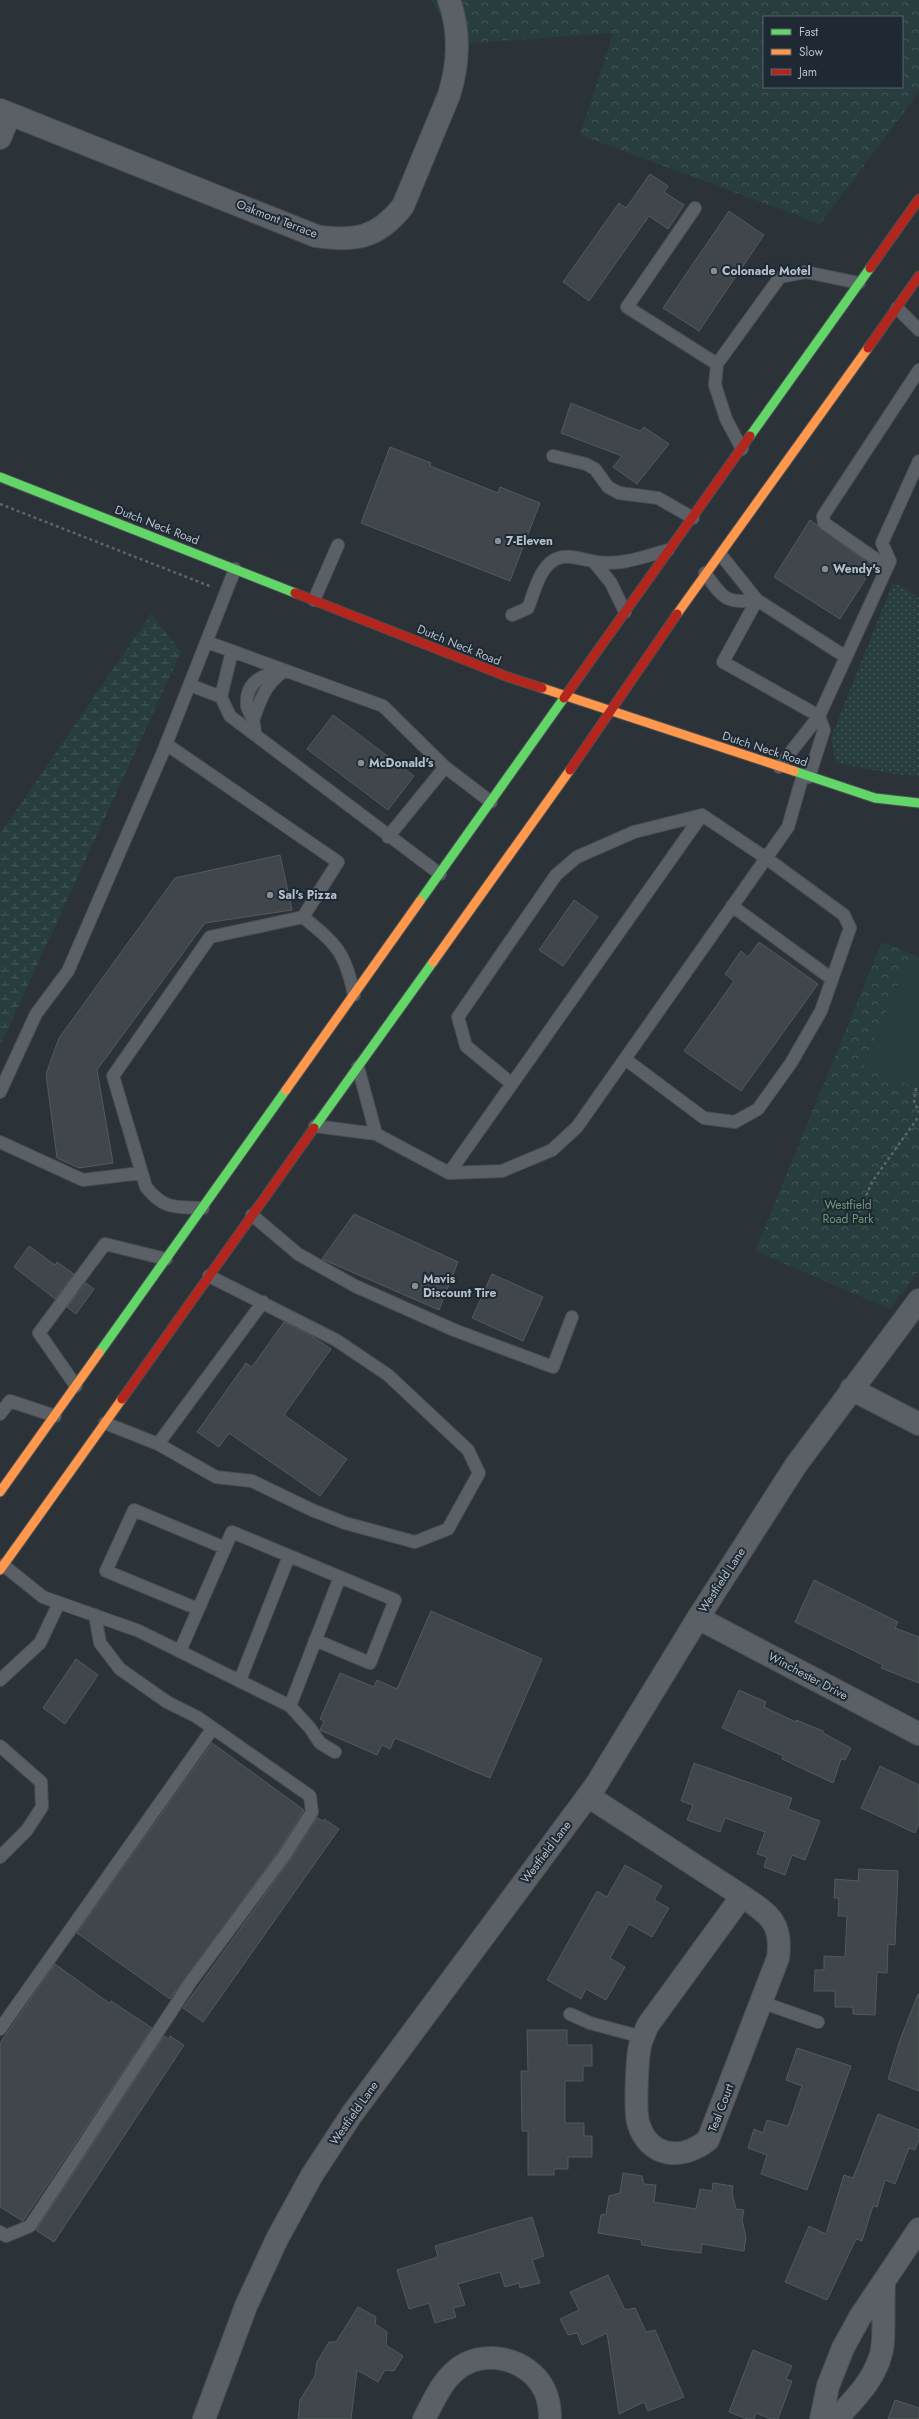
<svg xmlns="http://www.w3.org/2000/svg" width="919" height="2419" viewBox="0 0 919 2419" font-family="Jost,sans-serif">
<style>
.grass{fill:url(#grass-dots)}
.forest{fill:url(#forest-crowns);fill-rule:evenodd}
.wetland{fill:url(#wetland-marsh)}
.pitch{fill:#283d3e}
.building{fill:#40464b;stroke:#535a5f}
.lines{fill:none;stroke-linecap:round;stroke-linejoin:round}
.lane-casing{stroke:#494e53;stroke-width:14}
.street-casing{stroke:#494e53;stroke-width:24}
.fast-casing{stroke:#494e53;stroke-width:11}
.slow-casing{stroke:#494e53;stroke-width:11}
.jam-casing{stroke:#494e53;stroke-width:11}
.path{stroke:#5e646a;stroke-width:2.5;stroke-dasharray:3 3;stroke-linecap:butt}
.lane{stroke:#5b6066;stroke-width:12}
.street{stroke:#5b6066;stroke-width:22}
.fast{stroke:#63d668;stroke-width:9}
.slow{stroke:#ff974d;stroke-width:9}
.jam{stroke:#b3261e;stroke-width:9}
.poi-dot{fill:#858e96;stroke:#1e2933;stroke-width:1.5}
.labels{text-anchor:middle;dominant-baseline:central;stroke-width:4;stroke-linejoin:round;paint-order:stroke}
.street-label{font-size:12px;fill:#b5bfc9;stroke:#1e2933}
.poi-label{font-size:12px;font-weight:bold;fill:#b5bfc9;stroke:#1e2933;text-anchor:start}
.park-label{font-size:12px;fill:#6d9a73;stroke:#1e2933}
</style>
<defs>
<pattern id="grass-dots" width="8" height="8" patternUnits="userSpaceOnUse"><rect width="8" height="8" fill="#283d3e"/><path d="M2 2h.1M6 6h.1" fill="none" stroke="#455759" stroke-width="1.8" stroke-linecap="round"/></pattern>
<pattern id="forest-crowns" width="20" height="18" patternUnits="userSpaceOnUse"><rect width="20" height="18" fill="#283d3e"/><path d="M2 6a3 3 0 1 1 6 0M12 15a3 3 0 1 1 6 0" fill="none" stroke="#455759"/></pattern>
<pattern id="wetland-marsh" width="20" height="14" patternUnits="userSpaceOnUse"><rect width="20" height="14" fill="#283d3e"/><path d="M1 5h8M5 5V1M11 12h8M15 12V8" fill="none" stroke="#455759"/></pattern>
</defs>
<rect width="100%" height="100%" fill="#2b3238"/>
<path class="grass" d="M893 583 905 588 919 598V776L900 775 836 763 831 738Z"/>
<path class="forest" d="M431 0H919V92L820 224 580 135 613 33 457 44ZM764 17H902V87H764Z
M882 942 919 957V1271L890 1309 755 1251Z"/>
<path class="wetland" d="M151 614 181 652 0 1046V834Z"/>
<path class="pitch" d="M907 962 919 967V1089L863 1065Z"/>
<path class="building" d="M650 174 668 186 664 192 684 205 668 229 649 216 589 301 563 282 619 203 626 208Z
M729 211 764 235 699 331 663 308Z
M571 403 640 431 644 427 669 444 637 484 613 467 622 456 561 433Z
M390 447 431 463 430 466 498 493 500 487 540 503 510 581 361 523Z
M810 520 873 567 840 619 774 577Z
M333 715 414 776 388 810 307 749Z
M280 855 292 910 205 923 97 1070 113 1163 79 1168 57 1158 46 1074 59 1038 175 878Z
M574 900 598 917 563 966 539 950Z
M759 942 818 984 741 1091 684 1051 734 981 725 974 741 951 748 957Z
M354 1214 458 1262 439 1310 322 1259Z
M29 1246 55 1265 57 1262 74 1274 55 1299 14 1267Z
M492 1274 543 1297 523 1341 472 1318Z
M86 1283 94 1289 76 1314 67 1307Z
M284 1322 313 1337 331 1349 284 1415 347 1459 320 1496 229 1433 219 1447 197 1432 246 1363 252 1367Z
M814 1580 898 1622 895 1628 919 1637V1683L881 1668 883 1665 795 1622Z
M431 1611 542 1659 490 1778 395 1738 390 1749 382 1745 377 1755 320 1730 324 1721 320 1719 340 1673 374 1687 377 1680 397 1689Z
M76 1659 98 1675 65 1724 43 1708Z
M739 1690 766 1702 764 1707 796 1722V1720L823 1731V1733L851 1748 845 1760 841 1759 833 1783 782 1759 783 1756 722 1728Z
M212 1743 304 1810 278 1852 170 1999 77 1933Z
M694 1763 792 1798 788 1809 820 1821 805 1860 792 1855 785 1875 764 1867 767 1857 757 1854 765 1832 725 1818 720 1832 687 1820 693 1805 681 1801Z
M880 1766 919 1785V1823L915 1833 861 1808Z
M317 1818 323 1821 324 1819 339 1829 203 2022 183 2008 290 1860Z
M625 1865 662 1886 654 1900 669 1908 652 1937 629 1924 610 1958 625 1967 606 2000 586 1989 581 1999 547 1980 597 1891 607 1897Z
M859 1869 898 1871 895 1945 888 1944 887 1973 877 1972 875 2015 853 2014V2007H835V1991H814L815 1970H824V1956L845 1957 847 1916H838L839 1898H834L835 1879 858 1881Z
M55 1964 109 2003 111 2001 152 2028 23 2221 0 2207V2043Z
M918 1994H919V2091L888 2079 900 2040Z
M527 2030H567V2045H592V2066H583V2081H565V2123H584V2136H592V2157H568V2169H554V2175H528V2131H522L521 2071H528Z
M164 2036 169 2039 170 2036 184 2045 54 2242 36 2230Z
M797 2048 851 2066 807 2190 761 2174 767 2155 748 2148 754 2129 763 2133 767 2120 788 2126 802 2086 786 2080Z
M878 2114 919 2130V2139L915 2150 909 2148 895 2184 885 2180 877 2207 873 2206 862 2241 856 2239 827 2300 785 2282 809 2226 826 2234 844 2175 853 2178Z
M623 2173 642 2176 644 2184 656 2185 654 2202 696 2209 700 2189 712 2191 713 2183 733 2186 732 2194 736 2209 744 2210 742 2220 746 2237 744 2251 702 2244 701 2253 667 2249 642 2245 641 2240 598 2233 601 2215 606 2214 609 2196 620 2193Z
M532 2217 544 2256 532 2260 540 2283 520 2288 519 2283 505 2287 500 2272 458 2284 465 2305 453 2308 456 2317 435 2323 429 2303 409 2309 397 2270 438 2257 435 2246Z
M608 2275 625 2310 635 2308 646 2332 655 2330 684 2397 648 2411 644 2402 619 2414 607 2333 582 2345 577 2333 568 2335 560 2319 579 2310 570 2292Z
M358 2307 376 2317 375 2324 387 2332 386 2345 403 2356 394 2371 385 2370 378 2382 357 2370 351 2419H298L300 2400 315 2376 317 2362 329 2342H336Z
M753 2350 792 2366 786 2379 792 2381 778 2419H771L756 2413 754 2419H747L729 2412Z
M895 2400 919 2408V2419H888Z"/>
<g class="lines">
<defs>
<path id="lane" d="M695 208 627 307 717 364
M897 308 919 330
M742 449 726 419 715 385 717 364 780 277 806 272 859 283
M553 456 586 464 595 469 608 487 619 493 658 498 693 518
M721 555 757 600 846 657
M594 562 611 583 625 612
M887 567 824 523 823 516 919 370
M705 573C723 598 725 604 757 600
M314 600 338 545
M757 600 723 662 819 716 824 730 809 777
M512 615 528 608C534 593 539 569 554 560 566 553 580 559 592 561 618 567 643 557 668 550
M207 642 383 706 445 767 388 837
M232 651 221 697 230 716 440 874
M190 685 221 697
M253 720C262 697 264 686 284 671
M255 735C255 730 254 724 253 719 251 714 247 710 247 705 245 681 265 673 284 671
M166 744 338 862 303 917 210 937 113 1076 146 1187C164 1210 176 1207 203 1208
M445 767 491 802
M779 767 819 716 890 561 882 543 919 461
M732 906 832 979
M303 917C336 944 345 951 354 995
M512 1084 466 1046 458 1017 556 875 577 857 634 832 702 815 766 858 844 915 850 928 821 1011 791 1063 758 1109 735 1122 704 1118 625 1059
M0 1092 36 1014 68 971 163 752 235 569
M315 1126 376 1134 358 1067
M376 1134 449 1173 502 1171 552 1150 577 1127 788 827 803 775
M0 1142 83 1180 141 1173
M449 1173 702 815
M252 1215 298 1254 355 1286 454 1330 553 1367 572 1317
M76 1386 39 1333 105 1244 166 1259
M0 1414 10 1401 55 1416
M105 1423 158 1444 216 1477 252 1481 312 1510 345 1523 415 1542 448 1529 479 1473 468 1450 388 1375 336 1340 209 1276
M158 1444 263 1302
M3 1565 43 1597 139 1631 290 1706 340 1577
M198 1609 106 1571 134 1510 225 1548
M180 1651 232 1532 395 1600 370 1663 315 1640
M0 1680 40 1643 59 1603
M240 1680 289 1556
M290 1706 310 1728 320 1743 335 1752
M0 1746 41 1782 42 1807 27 1830 0 1857
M761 2002 818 2022
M570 2014 590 2023 642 2037
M0 2029 213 1728
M0 2232 6 2236 30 2226 192 1980 284 1856 312 1812 310 1796 197 1717 167 1702 120 1669 100 1643 95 1615"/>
<path id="street" d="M0 110 316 236C355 242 378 238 403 206L449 95C459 63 460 31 449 0
M0 138 10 114
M851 1389 919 1424
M698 1618 919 1734
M588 1796 742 1896
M742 1896C769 1914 783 1923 778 1958L708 2140C682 2161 648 2158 638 2122 635 2110 637 2065 639 2051 640 2042 644 2034 648 2025Z
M204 2419 246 2306 277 2239 312 2175 352 2114 596 1785 698 1618 796 1465 919 1300
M424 2419C433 2402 441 2383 455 2371 483 2347 528 2358 544 2389 549 2399 550 2409 550 2419
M821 2419 828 2386 843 2348 860 2317 919 2229
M836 2419C856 2398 881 2373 883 2342 884 2323 883 2303 884 2283"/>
<path id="fast" d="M750 436 870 268
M0 477 295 593
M794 771 875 798 919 803
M420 901 564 698
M314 1128 433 962
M99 1353 286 1090"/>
<path id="slow" d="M677 614 868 348
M542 688 794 771
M433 962 570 770
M286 1090 420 901
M0 1492 99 1353
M0 1570 122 1399"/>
<path id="jam" d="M870 268 919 199
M868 348 919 276
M295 593 508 677 542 688
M564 698 750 436
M570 770 677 614
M122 1399 314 1128"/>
</defs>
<use href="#lane" class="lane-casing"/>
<use href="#street" class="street-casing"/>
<use href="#fast" class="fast-casing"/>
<use href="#slow" class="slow-casing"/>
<use href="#jam" class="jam-casing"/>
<path class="path" d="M0 504 212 587
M916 1088 914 1101 919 1112
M859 1212 872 1182 919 1116"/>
<use href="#lane" class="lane"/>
<use href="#street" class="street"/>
<use href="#fast" class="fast"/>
<use href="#slow" class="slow"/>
<use href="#jam" class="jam"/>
</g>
<g class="poi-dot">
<circle cx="714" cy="271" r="4"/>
<circle cx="498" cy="541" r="4"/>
<circle cx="825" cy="569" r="4"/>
<circle cx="361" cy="763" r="4"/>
<circle cx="270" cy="895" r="4"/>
<circle cx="415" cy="1286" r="4"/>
</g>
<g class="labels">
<g class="street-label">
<text transform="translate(277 219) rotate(21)">Oakmont Terrace</text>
<text transform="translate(157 525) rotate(21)">Dutch Neck Road</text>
<text transform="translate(459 645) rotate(22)">Dutch Neck Road</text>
<text transform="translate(765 749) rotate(18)">Dutch Neck Road</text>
<text transform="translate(722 1580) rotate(-57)">Westfield Lane</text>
<text transform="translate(808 1676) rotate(28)">Winchester Drive</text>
<text transform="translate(546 1852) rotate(-53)">Westfield Lane</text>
<text transform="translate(721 2108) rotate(-69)">Teal Court</text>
<text transform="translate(354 2113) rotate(-55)">Westfield Lane</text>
</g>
<g class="poi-label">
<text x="722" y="271">Colonade Motel</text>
<text x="506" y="541">7-Eleven</text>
<text x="833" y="569">Wendy's</text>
<text x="369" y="763">McDonald's</text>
<text x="278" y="895">Sal's Pizza</text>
<text x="423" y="1279">Mavis<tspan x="423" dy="14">Discount Tire</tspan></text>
</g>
<g class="park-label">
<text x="848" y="1205">Westfield<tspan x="848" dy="14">Road Park</tspan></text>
</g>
</g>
<rect x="763" y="16" width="140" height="72" fill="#1e2933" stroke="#5a656f"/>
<rect x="771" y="29" width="20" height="6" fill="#63d668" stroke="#5a656f"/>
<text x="799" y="36" font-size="12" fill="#b5bfc9">Fast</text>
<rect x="771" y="49" width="20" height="6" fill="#ff974d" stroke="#5a656f"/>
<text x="799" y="56" font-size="12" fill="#b5bfc9">Slow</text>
<rect x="771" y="69" width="20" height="6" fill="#b3261e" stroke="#5a656f"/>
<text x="799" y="76" font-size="12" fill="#b5bfc9">Jam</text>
</svg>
